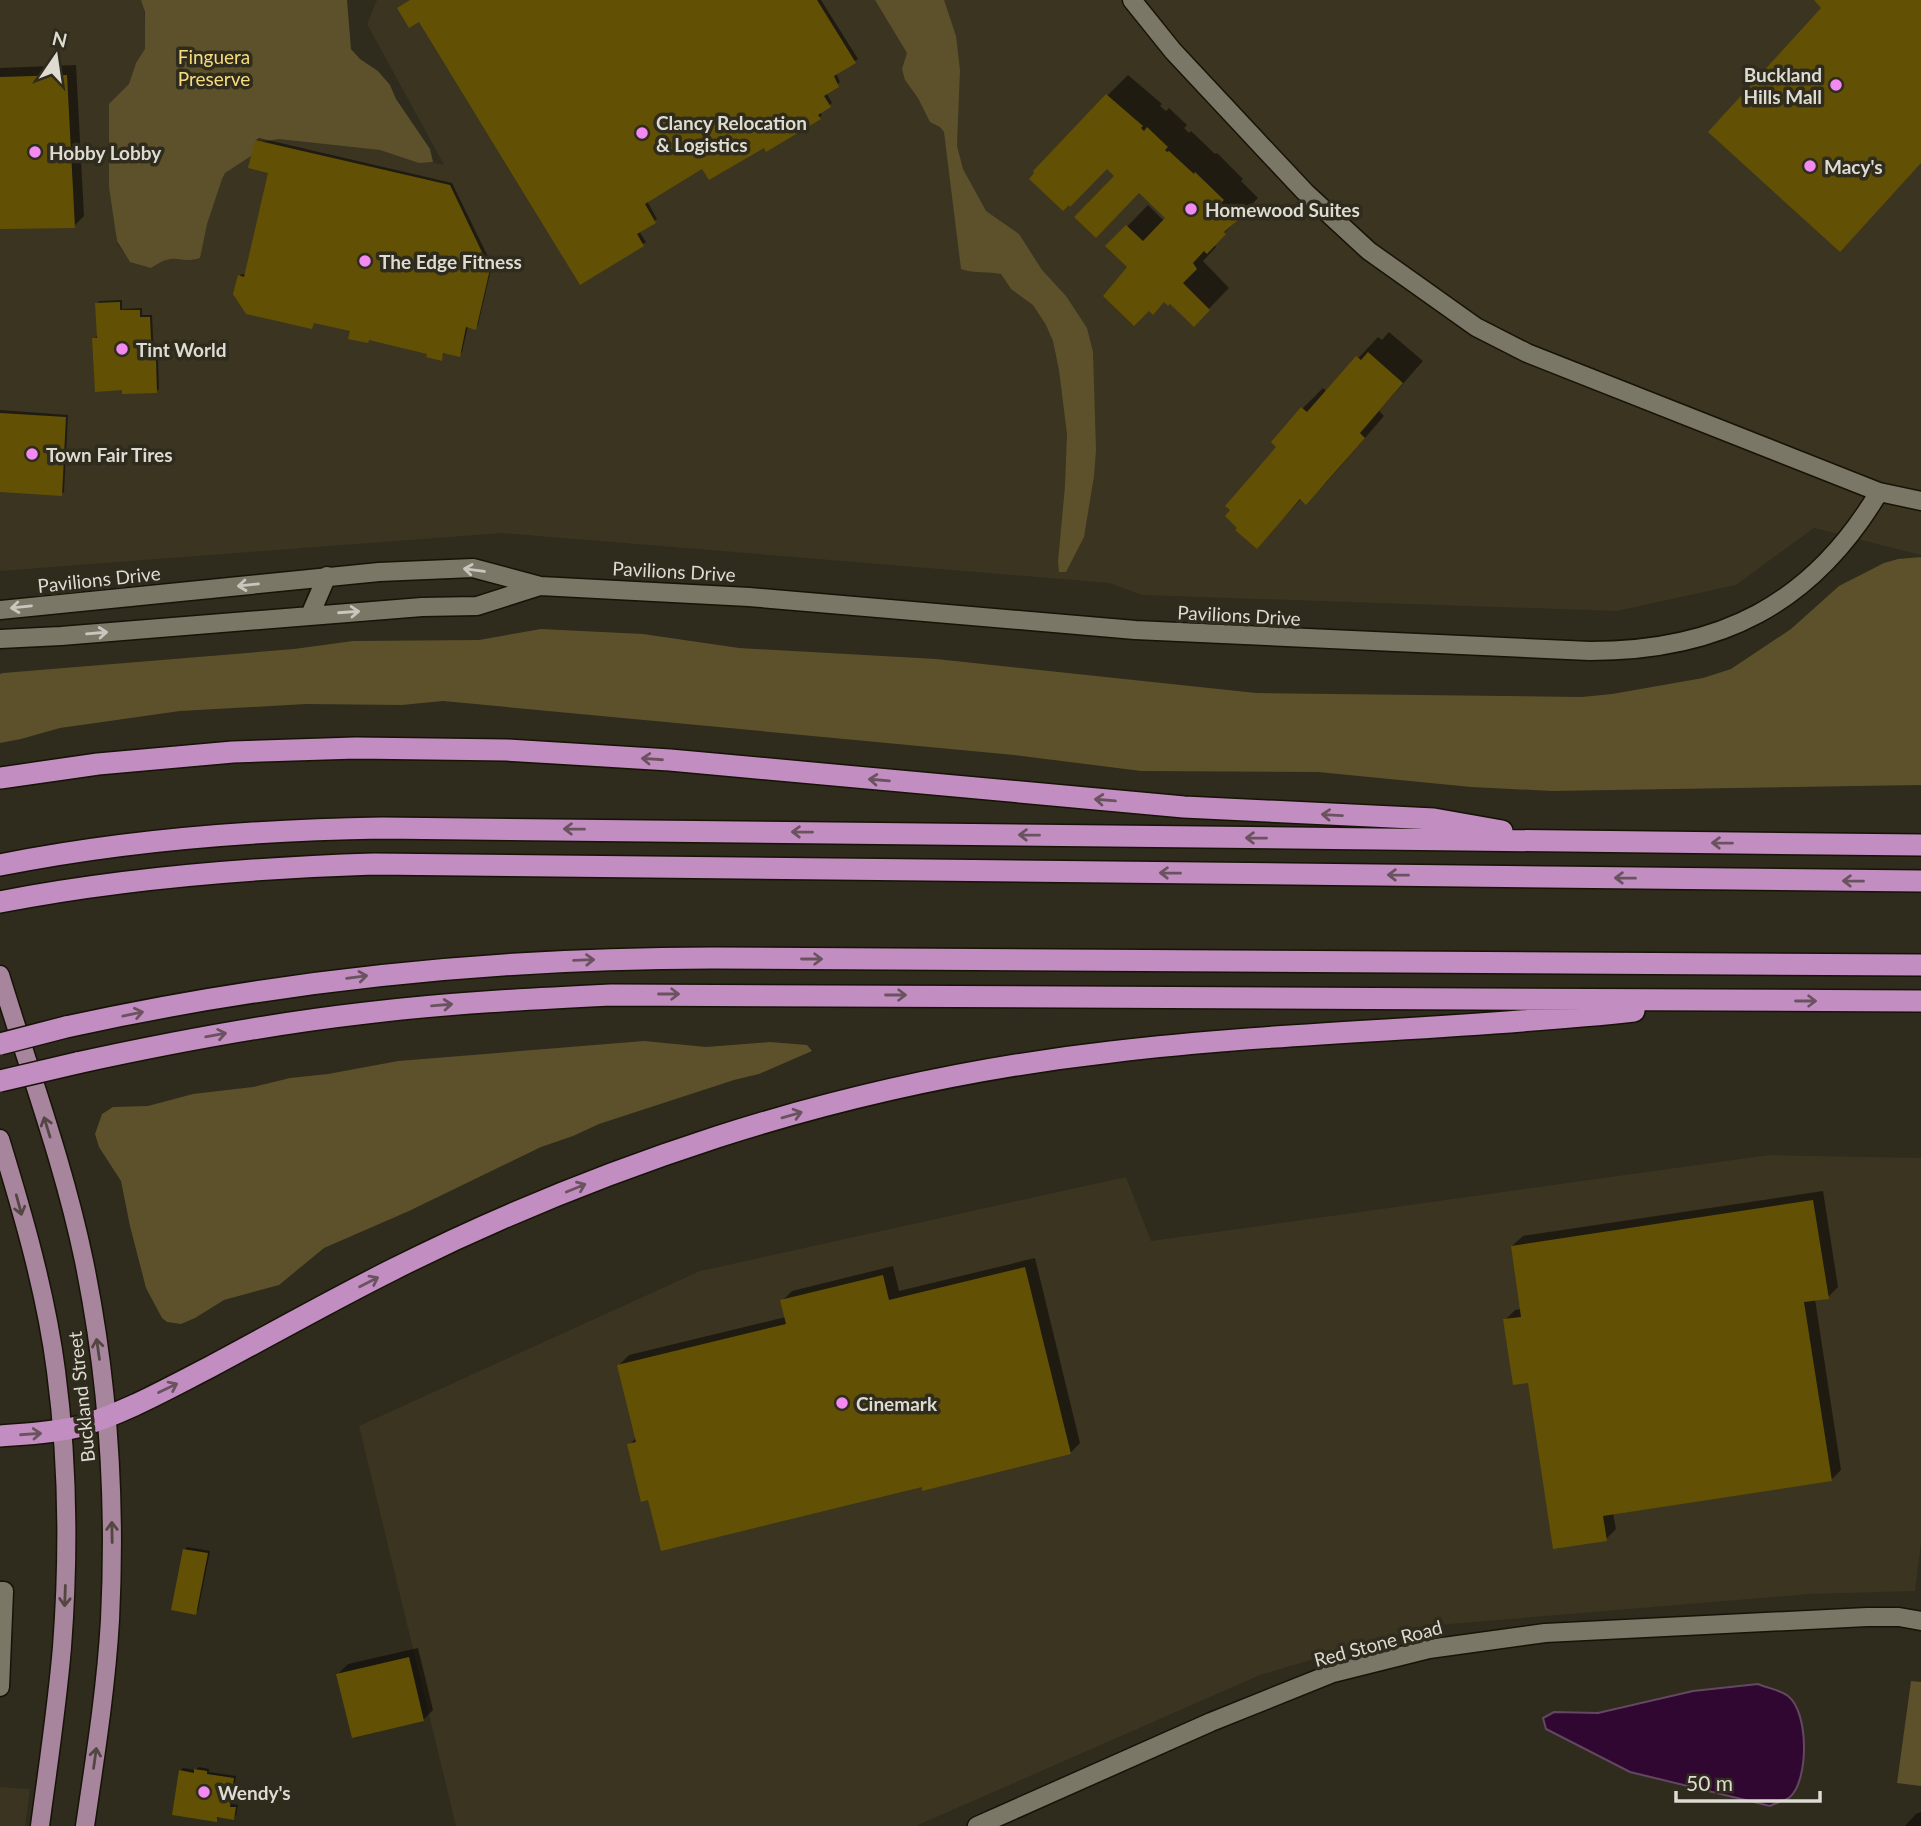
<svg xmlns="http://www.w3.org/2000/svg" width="1921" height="1826" viewBox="0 0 1921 1826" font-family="Lato,sans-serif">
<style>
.built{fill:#3a3421}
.green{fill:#5c512b}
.water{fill:#300731;stroke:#644761;stroke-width:2}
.shadow{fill:#0007}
.building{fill:#625105}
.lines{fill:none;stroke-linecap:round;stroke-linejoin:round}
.minor-casing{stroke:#171307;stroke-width:21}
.major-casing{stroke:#171307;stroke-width:21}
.highway-casing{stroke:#171307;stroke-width:24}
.minor{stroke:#7b7767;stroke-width:18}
.major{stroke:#a6859d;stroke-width:18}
.highway{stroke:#c28ec1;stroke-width:21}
.highway-bridge-casing{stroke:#171307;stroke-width:24;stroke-linecap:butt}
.highway-bridge{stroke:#c28ec1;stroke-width:21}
.oneway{stroke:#c9c7bd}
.oneway2{stroke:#6a535f}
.oneway3{stroke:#534643}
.poi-dot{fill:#f28af2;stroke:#2f2b1d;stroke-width:2.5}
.labels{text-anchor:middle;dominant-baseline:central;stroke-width:7;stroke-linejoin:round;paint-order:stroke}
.park-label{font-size:19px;fill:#f7dc7e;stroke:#2f2b1d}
.poi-label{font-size:19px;font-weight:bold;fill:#dddbd2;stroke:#2f2b1d;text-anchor:start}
.street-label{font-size:19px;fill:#dddbd2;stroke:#2f2b1d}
</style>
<rect width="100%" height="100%" fill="#2f2b1d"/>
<path class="built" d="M0 0H144L147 76 114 171 116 237 118 245 126 256 195 206 265 122 444 165 367 24 377 0H1921V555L1814 528 1736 585 1617 611 1142 595 1109 583 502 533 0 571Z
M1769 1155 1921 1158V1543L1915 1591 1810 1594 1426 1626 1260 1675 916 1826H456L359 1426 700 1271 1126 1177 1151 1241Z
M0 1787 30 1789 25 1826H0Z"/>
<path class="green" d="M141 0H347L351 49 360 59 378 71 390 85 396 99 430 149 433 162 419 163 380 150 279 139 260 142 251 156 225 173 222 179 207 224 200 258C178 265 177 250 151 268L130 262 117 241 109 187V104L129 84 136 63 145 49V12Z
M875 0H944L956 36 960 70 957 146 963 169 986 211 1019 234 1042 270 1066 296 1087 328 1093 352 1096 450 1094 476 1084 537 1066 572H1059L1058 562 1065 486 1067 434 1059 370 1053 341 1046 325 1033 305 1011 289 1001 274C988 271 975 274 961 269L944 132 940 127 930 122 918 98 905 80 902 69 907 53Z
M1921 557V785L1552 791 1471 787 1318 772 1141 771 1014 755 443 701 402 705 306 704 180 711 60 728 21 739 0 743V674L3 673 294 649 353 641 479 640 541 629 643 634 739 648 936 659 1256 693 1582 697 1612 694 1703 678 1731 669 1791 629 1839 586 1884 563 1898 559Z
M644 1041 706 1047 770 1042 807 1045 812 1051 759 1074 734 1080 599 1124 573 1136 541 1147 409 1211 324 1248 279 1285 224 1300 195 1318 181 1324 167 1322 162 1318 146 1288 130 1226 121 1181 99 1147 95 1134 102 1114 113 1107 148 1106 193 1094 253 1087 290 1078 328 1074 398 1061Z
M1911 1681 1921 1682V1786L1897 1783Z"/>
<path class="water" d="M1758 1684C1767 1688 1781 1690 1788 1696 1809 1712 1809 1780 1790 1797 1785 1801 1775 1803 1770 1806L1630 1772 1546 1729 1543 1718 1554 1712 1598 1713 1693 1691Z"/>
<path class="shadow" d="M410 0H821L858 59 836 73 840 82 826 92 832 103 820 112 822 115 820 117 767 150 764 145 703 167 647 201 657 219 639 231 646 242 580 283Z
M76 65 84 216 74 226 0 227V68Z
M1128 75 1162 104 1160 106 1166 111 1169 108 1187 125 1184 128 1189 133 1191 131 1215 154 1217 153 1243 179 1241 181 1258 198 1214 244 1216 247 1203 261 1229 288 1194 324 1108 246 1148 205 1164 221 1167 218 1139 191 1116 176 1107 96Z
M259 138 452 183 492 265 478 325 475 328 468 326 462 352 459 355 445 351 441 359 429 352 352 330 315 321 311 327 239 276 242 274 246 275 270 171 256 140Z
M122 300V309L142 308V315H152L154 358 158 357 159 389 156 391 94 339 97 336V303L100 301Z
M1389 332 1423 361 1379 411 1384 416 1327 482 1306 502 1302 498 1257 546 1240 528 1278 447 1302 409 1323 388 1327 392 1378 337 1382 340Z
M0 410 68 415 64 492 61 494 0 491Z
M1823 1191 1838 1287 1828 1297 1815 1299 1841 1470 1831 1480 1613 1513 1616 1529 1606 1539 1529 1381 1505 1320 1515 1310 1522 1309 1512 1246 1523 1236Z
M1035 1258 1080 1443 1070 1453 923 1485 650 1498 629 1445 637 1437 619 1365 629 1355 786 1317 782 1301 792 1291 893 1266 899 1291Z
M187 1547 210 1551 198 1610 195 1613 185 1549Z
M418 1648 433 1710 423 1720 338 1674 348 1664Z
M199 1767 209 1769V1772L236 1776 232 1804 238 1805 236 1815 234 1818 220 1816 216 1820 180 1771 183 1768 195 1770Z
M1921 1812V1826H1905L1916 1814Z"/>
<path class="building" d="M410 0H817L856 63 834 76 839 87 824 96 831 107 818 115 821 119 766 152 764 148 709 180 702 169 645 204 656 223 637 234 644 246 580 285 419 22 409 28 397 8Z
M1814 0H1921V163L1840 252 1708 132 1821 8Z
M67 75 75 228 0 229V77Z
M1106 94 1143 126 1141 128 1144 131 1147 127 1168 147 1165 150 1167 152 1169 151 1194 174 1195 172 1224 200 1221 203 1238 220 1224 232 1226 234 1207 254 1204 251 1193 263 1197 269 1183 283 1210 310 1194 327 1170 304 1168 306 1164 302 1153 315 1149 311 1134 326 1103 296 1127 267 1105 246 1126 225 1143 241 1165 218 1139 193 1096 238 1074 217 1114 176 1107 169 1070 207 1069 205 1063 211 1029 179 1034 173 1033 171Z
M255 140 450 185 490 269 476 330 466 327 460 357 443 353 442 361 426 357 427 354 369 340 368 343 348 339 350 331 314 323 312 329 246 314 233 294 238 275 244 277 268 173 248 168Z
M120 302V310H140V317H150L152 360 156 359 157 393 122 394V390L95 392 92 338H97L95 303Z
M1368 352 1403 383 1360 433 1365 438 1306 505 1300 499 1257 549 1235 530 1237 528 1225 516 1230 510 1225 506 1276 447 1271 442 1301 407 1307 412 1356 356 1361 360Z
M0 413 66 417 62 496 0 492Z
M1813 1200 1829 1299 1804 1302 1832 1481 1603 1516 1607 1541 1553 1549 1528 1383 1513 1385 1503 1319 1521 1317 1511 1246Z
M1025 1267 1071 1454 922 1491V1487L661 1551 648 1500 641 1502 627 1444 636 1442 617 1365 786 1324 780 1300 883 1275 889 1300Z
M183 1549 208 1553 196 1615 171 1610Z
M409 1657 424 1721 352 1738 336 1674Z
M194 1769 207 1771V1774L234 1778 230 1807H236L234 1820 217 1817V1822L172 1815 179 1770 194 1773Z"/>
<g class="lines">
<defs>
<path id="minor" d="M1132 0 1173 51 1273 158 1305 192 1369 251 1476 327 1527 353 1879 492 1921 501
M0 610 379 572 473 568 540 586 749 597 1135 630 1590 651C1719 651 1812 605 1879 492
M310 615 327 576
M0 639 61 636 422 607 477 606 540 586
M0 1591H4L0 1687
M977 1826 1211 1722 1333 1673 1429 1649 1545 1633 1867 1617H1899L1921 1621"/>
<path id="major" d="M0 975C29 1070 64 1164 84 1261 108 1378 116 1500 110 1620 106 1689 95 1758 85 1826
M0 1139C23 1214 46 1293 56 1371 68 1462 69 1555 62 1647 57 1707 48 1766 40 1826"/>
<path id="highway" d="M0 778 98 764 233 752 356 748 506 750 670 760 1184 807 1434 819 1502 831
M0 865C125 840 255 830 382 828L1921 845
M0 902C123 878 249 868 374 864L1921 881
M66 1027C279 980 494 958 713 958L1921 965
M77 1063C173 1042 269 1024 366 1013 448 1003 529 999 611 995L1921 1001
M0 1436C26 1434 52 1433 77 1427 123 1414 167 1389 210 1367 270 1335 330 1301 392 1270 497 1217 606 1173 717 1137 845 1096 978 1067 1111 1052 1285 1031 1460 1030 1634 1011"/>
</defs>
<use href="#minor" class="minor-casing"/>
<use href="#major" class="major-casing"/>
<use href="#highway" class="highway-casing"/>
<use href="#minor" class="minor"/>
<use href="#major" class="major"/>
<use href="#highway" class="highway"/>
<defs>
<path id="highway-bridge" d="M0 1044 66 1027
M0 1081 77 1063"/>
</defs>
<use href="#highway-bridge" class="highway-bridge-casing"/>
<use href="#highway-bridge" class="highway-bridge"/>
</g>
<defs><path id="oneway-shaft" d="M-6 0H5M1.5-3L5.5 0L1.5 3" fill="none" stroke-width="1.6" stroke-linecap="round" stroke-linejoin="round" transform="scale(1.75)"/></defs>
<g class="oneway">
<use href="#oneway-shaft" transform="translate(474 570) rotate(-172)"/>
<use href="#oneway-shaft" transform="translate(248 585) rotate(174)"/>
<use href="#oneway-shaft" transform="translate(21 607) rotate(174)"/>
<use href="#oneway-shaft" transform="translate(349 612) rotate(-4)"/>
<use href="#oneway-shaft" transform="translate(97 633) rotate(-5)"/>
</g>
<g class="oneway2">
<use href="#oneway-shaft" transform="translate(652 759) rotate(-176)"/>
<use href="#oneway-shaft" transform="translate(879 780) rotate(-175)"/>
<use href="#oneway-shaft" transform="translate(1105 800) rotate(-175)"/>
<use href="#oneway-shaft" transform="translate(1332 815) rotate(-177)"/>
<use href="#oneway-shaft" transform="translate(574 829) rotate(-179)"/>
<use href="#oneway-shaft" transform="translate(802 832) rotate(-179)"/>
<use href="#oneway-shaft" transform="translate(1029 835) rotate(-179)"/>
<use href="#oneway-shaft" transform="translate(1256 838) rotate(-179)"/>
<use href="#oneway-shaft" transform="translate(1722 843) rotate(-179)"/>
<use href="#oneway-shaft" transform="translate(1170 873) rotate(-179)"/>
<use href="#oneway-shaft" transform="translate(1398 875) rotate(-179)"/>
<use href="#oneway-shaft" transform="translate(1625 878) rotate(-179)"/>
<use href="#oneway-shaft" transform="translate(1853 881) rotate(-179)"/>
<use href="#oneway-shaft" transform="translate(812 959)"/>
<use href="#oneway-shaft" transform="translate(584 960) rotate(-2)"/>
<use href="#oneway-shaft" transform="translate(357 977) rotate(-7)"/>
<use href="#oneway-shaft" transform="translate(669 994)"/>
<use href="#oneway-shaft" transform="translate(896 995)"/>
<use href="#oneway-shaft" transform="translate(1806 1001)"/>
<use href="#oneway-shaft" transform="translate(442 1005) rotate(-5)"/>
<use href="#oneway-shaft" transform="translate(133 1014) rotate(-12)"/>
<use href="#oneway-shaft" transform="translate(216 1035) rotate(-10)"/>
<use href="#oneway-shaft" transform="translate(792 1115) rotate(-16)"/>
<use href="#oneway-shaft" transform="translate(576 1188) rotate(-22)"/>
<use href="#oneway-shaft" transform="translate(369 1282) rotate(-27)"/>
<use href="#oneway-shaft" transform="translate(168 1388) rotate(-26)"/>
<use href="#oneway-shaft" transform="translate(31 1434) rotate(-4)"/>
</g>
<g class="oneway3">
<use href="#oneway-shaft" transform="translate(47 1127) rotate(-107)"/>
<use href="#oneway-shaft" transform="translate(19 1205) rotate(75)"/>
<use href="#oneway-shaft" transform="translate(98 1349) rotate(-98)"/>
<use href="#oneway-shaft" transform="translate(112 1532) rotate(-91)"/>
<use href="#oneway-shaft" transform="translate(65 1596) rotate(92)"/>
<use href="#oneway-shaft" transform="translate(95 1758) rotate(-82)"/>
</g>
<g class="poi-dot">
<circle cx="1836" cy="85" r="7"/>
<circle cx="642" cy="133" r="7"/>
<circle cx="35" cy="152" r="7"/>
<circle cx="1810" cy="166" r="7"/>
<circle cx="1191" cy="209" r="7"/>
<circle cx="365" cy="261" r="7"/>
<circle cx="122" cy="349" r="7"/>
<circle cx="32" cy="454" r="7"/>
<circle cx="842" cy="1403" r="7"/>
<circle cx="204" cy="1792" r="7"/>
</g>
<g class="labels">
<g class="park-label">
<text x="214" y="56">Finguera<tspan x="214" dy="22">Preserve</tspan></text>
</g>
<g class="poi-label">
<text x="1822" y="74" text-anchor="end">Buckland<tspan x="1822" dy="22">Hills Mall</tspan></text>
<text x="656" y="122">Clancy Relocation<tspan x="656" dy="22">&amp; Logistics</tspan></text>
<text x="49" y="152">Hobby Lobby</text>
<text x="1824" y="166">Macy's</text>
<text x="1205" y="209">Homewood Suites</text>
<text x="379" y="261">The Edge Fitness</text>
<text x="136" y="349">Tint World</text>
<text x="46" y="454">Town Fair Tires</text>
<text x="856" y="1403">Cinemark</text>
<text x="218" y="1792">Wendy's</text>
</g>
<g class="street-label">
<text transform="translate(674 571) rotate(3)">Pavilions Drive</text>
<text transform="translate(99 579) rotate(-6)">Pavilions Drive</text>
<text transform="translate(1239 615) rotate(3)">Pavilions Drive</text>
<text transform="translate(81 1397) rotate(-96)">Buckland Street</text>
<text transform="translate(1378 1643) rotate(-15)">Red Stone Road</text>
</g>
</g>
<g transform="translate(56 56) rotate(13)" stroke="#2f2b1d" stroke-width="5" paint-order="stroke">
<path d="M0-5L12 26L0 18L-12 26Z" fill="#dddbd2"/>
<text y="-10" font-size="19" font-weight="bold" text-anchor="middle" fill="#dddbd2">N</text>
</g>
<path d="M1676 1791v10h144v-10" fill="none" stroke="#dddbd2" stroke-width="3.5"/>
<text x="1686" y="1791" font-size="21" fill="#dddbd2" stroke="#2f2b1d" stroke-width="5" paint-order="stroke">50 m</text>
</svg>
